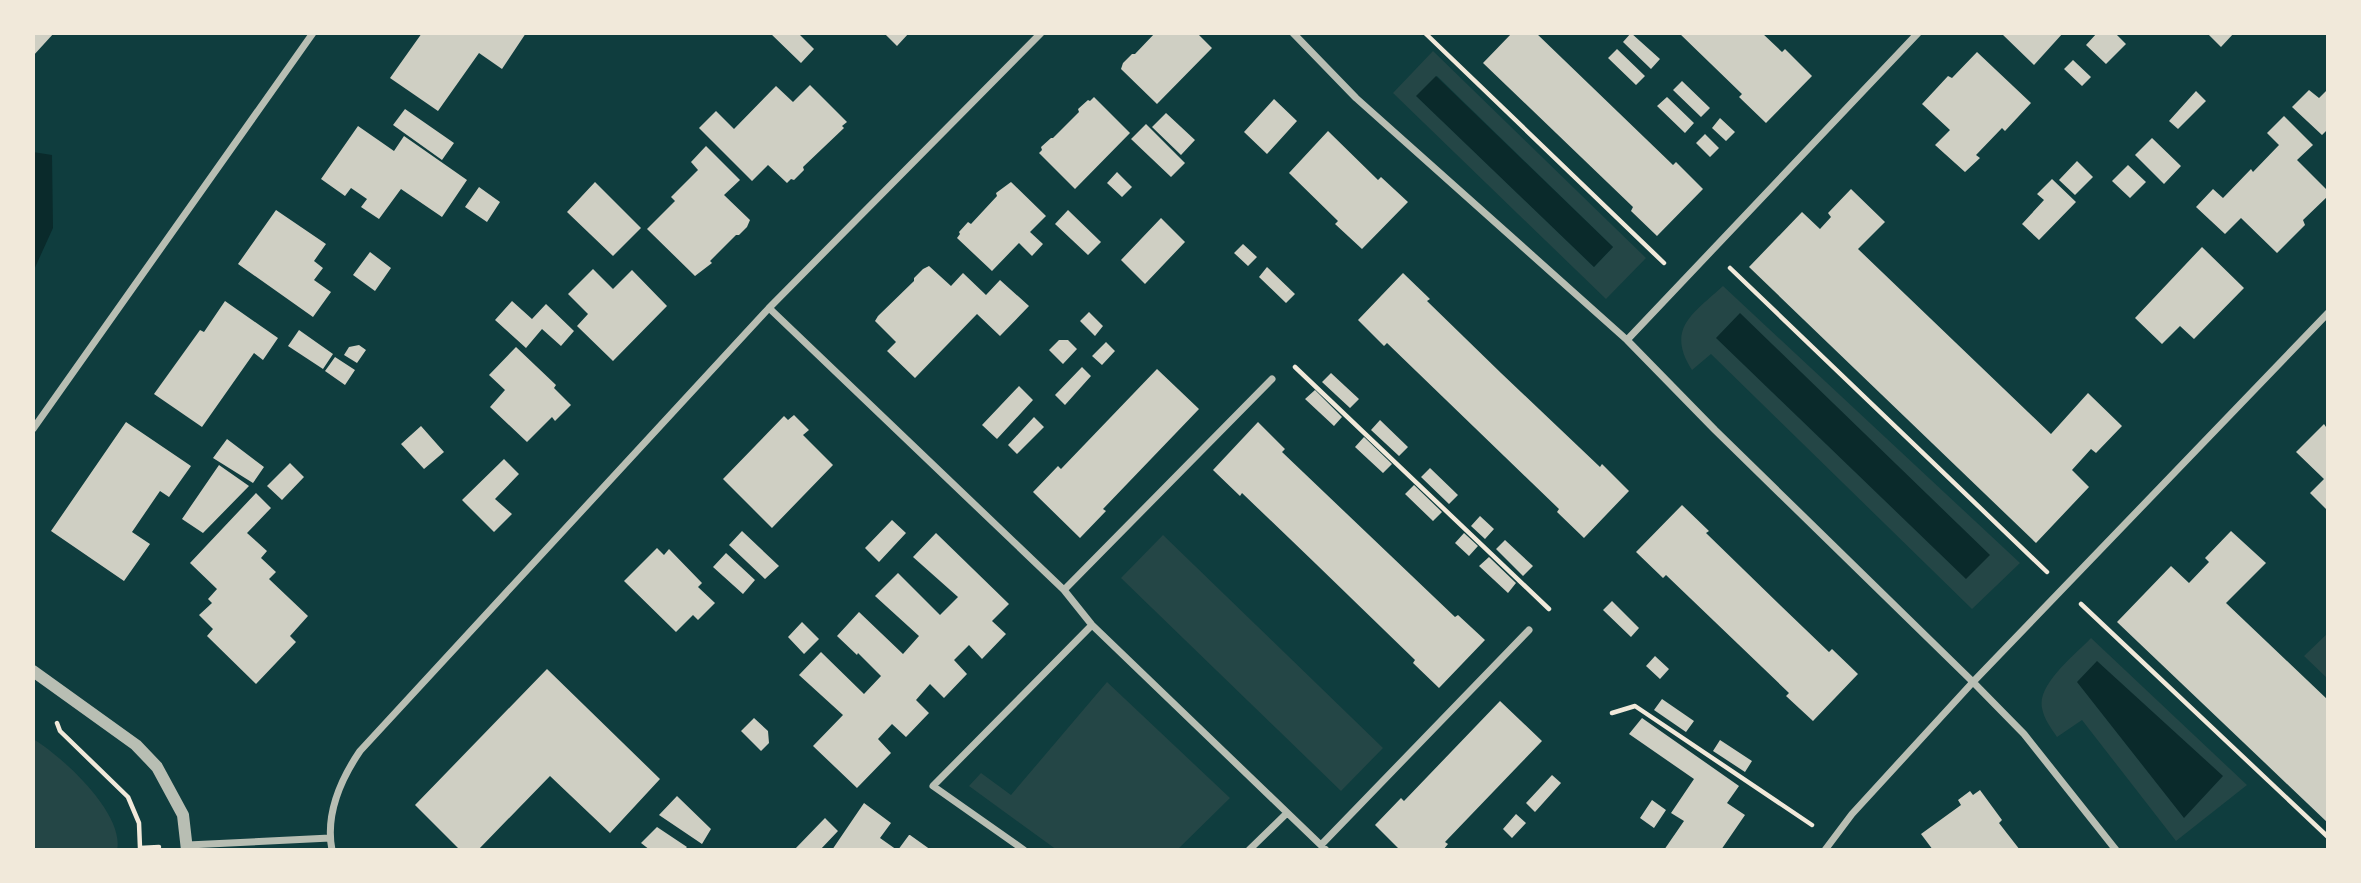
<svg xmlns="http://www.w3.org/2000/svg" width="2361" height="883" viewBox="0 0 2361 883" font-family="'Golos Text',sans-serif">
<style>
.green{fill:#244646;fill-rule:evenodd}
.water{fill:#0a2a2b}
.building{fill:#cfcfc3}
.lines{fill:none;stroke-linecap:round;stroke-linejoin:round}
.path{stroke:#f1e9da;stroke-width:4.5}
.minor{stroke:#b8beb3;stroke-width:7}
.tertiary{stroke:#b8beb3;stroke-width:12}
</style>
<rect width="100%" height="100%" fill="#0f3d3e"/>
<path class="green" d="M1433 51 1646 258 1606 299 1393 93ZM1437 76 1613 247 1594 267 1417 96Z
M1723 286 2020 563 1972 609 1711 354 1692 370C1665 328 1694 313 1723 286Z
M1163 535 1383 748 1341 791 1121 578Z
M2328 633V679L2304 656Z
M2091 638 2247 785 2176 841 2082 720 2057 737C2051 728 2044 719 2042 708 2037 684 2076 654 2091 638Z
M1107 682 1230 798 1177 850H1057L969 786 981 773 1011 795Z
M33 739C62 756 125 814 117 850H33Z"/>
<path class="water" d="M1436 76 1613 247 1594 267 1416 96Z
M33 152 52 155 53 228 33 272Z
M1740 313 1990 555 1966 579 1716 338Z
M2097 661 2223 776 2184 818 2077 682Z"/>
<path class="building" d="M33 33H54L33 56Z
M422 33H526L502 69 479 53 438 111 390 78Z
M770 33H798L814 49 801 63Z
M884 33H909L897 46Z
M1155 33H1197L1212 48 1157 104 1121 69 1123 63 1132 54H1135Z
M1512 33H1536L1673 165 1676 162 1703 189 1657 236 1631 211 1633 207 1483 63Z
M1631 33 1660 59 1651 69 1623 42Z
M1679 33H1762L1782 52 1785 49 1812 76 1766 123 1739 97 1742 94Z
M2001 33H2063L2034 65Z
M2097 33H2115L2126 44 2106 64 2086 45Z
M2207 33H2234L2221 47Z
M1617 49 1645 76 1636 85 1608 58Z
M1977 52 2031 103 2005 131 2002 128 1976 155 1980 158 1965 172 1935 145 1950 130 1922 104 1948 76 1952 78Z
M2073 60 2091 77 2082 86 2064 69Z
M1682 81 1710 108 1701 117 1673 90Z
M810 85 847 122 842 126 844 128 803 167 804 170 794 180 791 179 787 183 768 165 752 181 699 128 716 111 734 129 776 86 793 102Z
M2328 89V129L2322 135 2292 107 2309 90 2319 98Z
M2196 91 2206 101 2178 129 2169 121Z
M1094 97 1130 133 1075 189 1039 153 1042 150 1041 147 1051 138H1053L1079 112 1078 109 1088 100 1090 101Z
M1667 97 1694 123 1685 133 1657 106Z
M1274 99 1297 121 1267 154 1244 132Z
M405 109 454 143 442 160 393 125Z
M1166 113 1195 140 1181 155 1152 127Z
M2284 116 2313 145 2297 160 2328 191V196L2303 220 2305 225 2277 253 2241 218 2225 234 2196 207 2213 189 2223 198 2251 169 2253 172 2279 145 2267 133Z
M1720 118 1735 132 1726 141 1712 128Z
M1146 124 1185 163 1171 177 1131 139Z
M358 126 394 151 404 136 467 180 442 217 401 189 379 219 361 207 367 199 351 188 345 196 321 179Z
M1328 131 1378 180 1381 177 1408 202 1362 249 1335 224 1338 221 1289 173Z
M1705 134 1719 148 1710 157 1696 143Z
M2152 138 2181 166 2164 184 2135 155Z
M706 146 740 180 724 195 750 220 747 227 739 235H736L710 261 712 263 695 276 647 229 675 201 671 197 698 170 691 162Z
M2077 161 2093 177 2075 195 2059 180Z
M2128 165 2146 182 2130 198 2112 181Z
M1117 172 1132 187 1122 197 1107 183Z
M2052 179 2076 202 2039 240 2022 224 2044 200 2037 194Z
M595 182 641 228 613 256 567 212Z
M1011 182 1046 216 1030 232 1043 244 1032 256 1019 243 992 271 957 238 960 234 959 232 968 222 971 224 997 196 996 193Z
M479 187 500 202 487 222 465 207Z
M1851 189 1885 222 1858 249 2051 434 2088 393 2122 426 2096 453 2091 449 2072 470 2089 487 2036 543 1749 267 1802 212 1820 229 1831 217 1828 213Z
M276 210 326 244 314 261 323 268 314 280 331 292 313 317 238 264Z
M1068 210 1101 242 1088 255 1055 224Z
M1161 218 1185 242 1145 284 1121 260Z
M1243 244 1257 257 1248 266 1234 253Z
M2202 247 2244 288 2194 339 2180 326 2162 344 2135 318Z
M370 252 391 268 375 291 353 275Z
M929 266 951 286 963 273 986 295 1000 280 1029 306 1000 336 977 314 915 378 887 351 896 342 875 321 878 316 914 281V278L923 269Z
M1267 267 1295 294 1286 303 1259 277Z
M593 269 613 289 632 270 667 306 613 361 577 326 588 314 568 294Z
M1403 273 1430 299 1427 301 1501 373 1600 467 1602 464 1629 491 1584 538 1557 512 1559 509 1387 343 1384 346 1358 320Z
M225 301 278 338 263 360 254 353 202 427 154 394 200 330 204 332Z
M512 301 532 319 546 304 574 331 561 346 542 329 526 348 495 320Z
M1089 312 1103 326 1095 336 1080 321Z
M299 330 333 354 323 369 288 346Z
M1059 340H1068L1077 349 1063 364 1049 350Z
M1106 342 1115 351 1102 365 1092 356Z
M359 345 366 350 357 363 344 355 349 347Z
M516 347 556 385 554 388 571 405 555 421 552 417 527 442 490 407 505 390 489 375Z
M335 357 355 370 345 385 325 371Z
M1082 367 1091 376 1065 405 1055 395Z
M1157 369 1199 409 1103 509 1106 511 1080 538 1033 492 1058 466 1061 469Z
M1331 373 1359 399 1350 408 1322 382Z
M1019 386 1033 400 997 439 982 425Z
M1315 390 1342 417 1334 426 1305 399Z
M794 415 809 430 803 435 833 465 772 528 723 479 784 416 788 420Z
M1034 417 1044 427 1017 454 1008 445Z
M1380 420 1408 447 1399 456 1371 430Z
M126 422 191 466 169 497 160 491 132 532 150 544 124 581 51 531Z
M1258 422 1285 449 1282 452 1455 617 1458 615 1485 640 1439 688 1413 663 1415 660 1316 564 1242 493 1240 496 1213 470Z
M2324 424 2326 427 2328 425V511L2310 493 2324 479 2296 452Z
M421 426 444 452 424 469 401 444Z
M1364 437 1392 464 1383 473 1355 447Z
M227 439 264 467 253 483 213 458Z
M504 459 519 474 495 499 512 514 494 532 462 500Z
M290 463 304 477 282 500 267 486Z
M219 465 249 486 203 533 182 519Z
M1430 468 1458 495 1449 504 1421 477Z
M1414 485 1442 512 1433 521 1405 494Z
M256 493 271 508 247 533 267 551 261 558 276 572 269 579 308 616 290 636 296 642 256 684 207 636 213 629 199 615 212 603 208 599 217 589 190 563Z
M1682 505 1709 531 1706 533 1780 605 1829 652 1832 649 1858 674 1813 721 1786 696 1789 693 1666 575 1663 578 1636 552Z
M1480 516 1494 529 1485 539 1471 526Z
M892 520 906 533 879 562 865 548Z
M742 531 779 566 765 579 729 545Z
M2231 531 2266 563 2226 603 2328 700V823L2117 622 2171 566 2189 583 2209 562 2205 558Z
M936 533 1009 604 992 621 1006 634 982 659 969 645 954 660 967 674 944 698 930 684 916 700 929 713 906 737 892 724 878 739 891 753 857 788 813 746 843 715 799 675 821 652 864 694 881 676 858 653 857 655 837 636 859 612 903 654 919 636 875 596 898 573 940 615 958 597 913 557Z
M1464 533 1478 546 1469 556 1455 543Z
M1505 540 1533 566 1523 576 1496 549Z
M657 548 664 555 669 549 702 583 698 587 715 603 698 620 693 615 676 632 624 581Z
M726 553 755 580 743 594 713 567Z
M1489 557 1516 583 1508 593 1479 566Z
M1612 601 1639 628 1631 637 1603 610Z
M802 622 819 639 804 654 788 637Z
M1655 656 1669 669 1660 679 1646 666Z
M547 669 660 779 610 833 550 776 478 850H460L415 805Z
M1662 699 1694 721 1686 732 1654 710Z
M1500 701 1542 741 1445 842 1448 844 1443 850H1400L1375 825 1401 798 1404 801Z
M754 718 768 731 769 743 761 751 741 731Z
M1642 718 1739 786 1727 803 1745 815 1721 850H1664L1684 821 1671 813 1694 779 1629 734Z
M1720 740 1752 761 1745 772 1713 751Z
M1552 775 1561 783 1535 812 1526 803Z
M1980 790 2002 820 1999 823 2020 850H1933L1921 834 1961 805 1958 800 1970 791 1973 795Z
M677 796 711 829 702 844 659 815Z
M1652 800 1666 810 1654 828 1640 818Z
M864 803 891 823 880 838 897 850H832Z
M1516 814 1526 823 1512 838 1503 829Z
M825 818 838 831 820 850H794Z
M657 827 687 847 684 850H650L641 843Z
M909 835H910L931 850H898Z"/>
<g class="lines">
<path class="path" d="M1425 33 1664 263
M1730 268 2047 572
M1295 367 1549 609
M2081 604 2328 837
M1612 713 1635 706 1812 825
M57 723 60 731 128 797 139 823 140 848
M140 848 159 847"/>
<path class="minor" d="M1293 33 1356 98 1627 340 1715 430 1973 682 2024 734 2116 850
M769 308 1064 590 1092 625 1326 850
M1627 340 1918 33
M33 429 313 33
M1064 590 1272 379
M188 845 330 838
M1321 845 1529 630
M332 850C325 814 341 779 360 751L769 308 1041 33
M1024 850 933 786 1092 625
M1249 850 1287 813
M1825 850 1852 814 1973 682 2328 313"/>
<path class="tertiary" d="M33 671 136 745 157 767 183 815 187 850"/>
</g>
<rect width="2361" height="883" fill="none" stroke="#f1e9da" stroke-width="70"/>
</svg>
